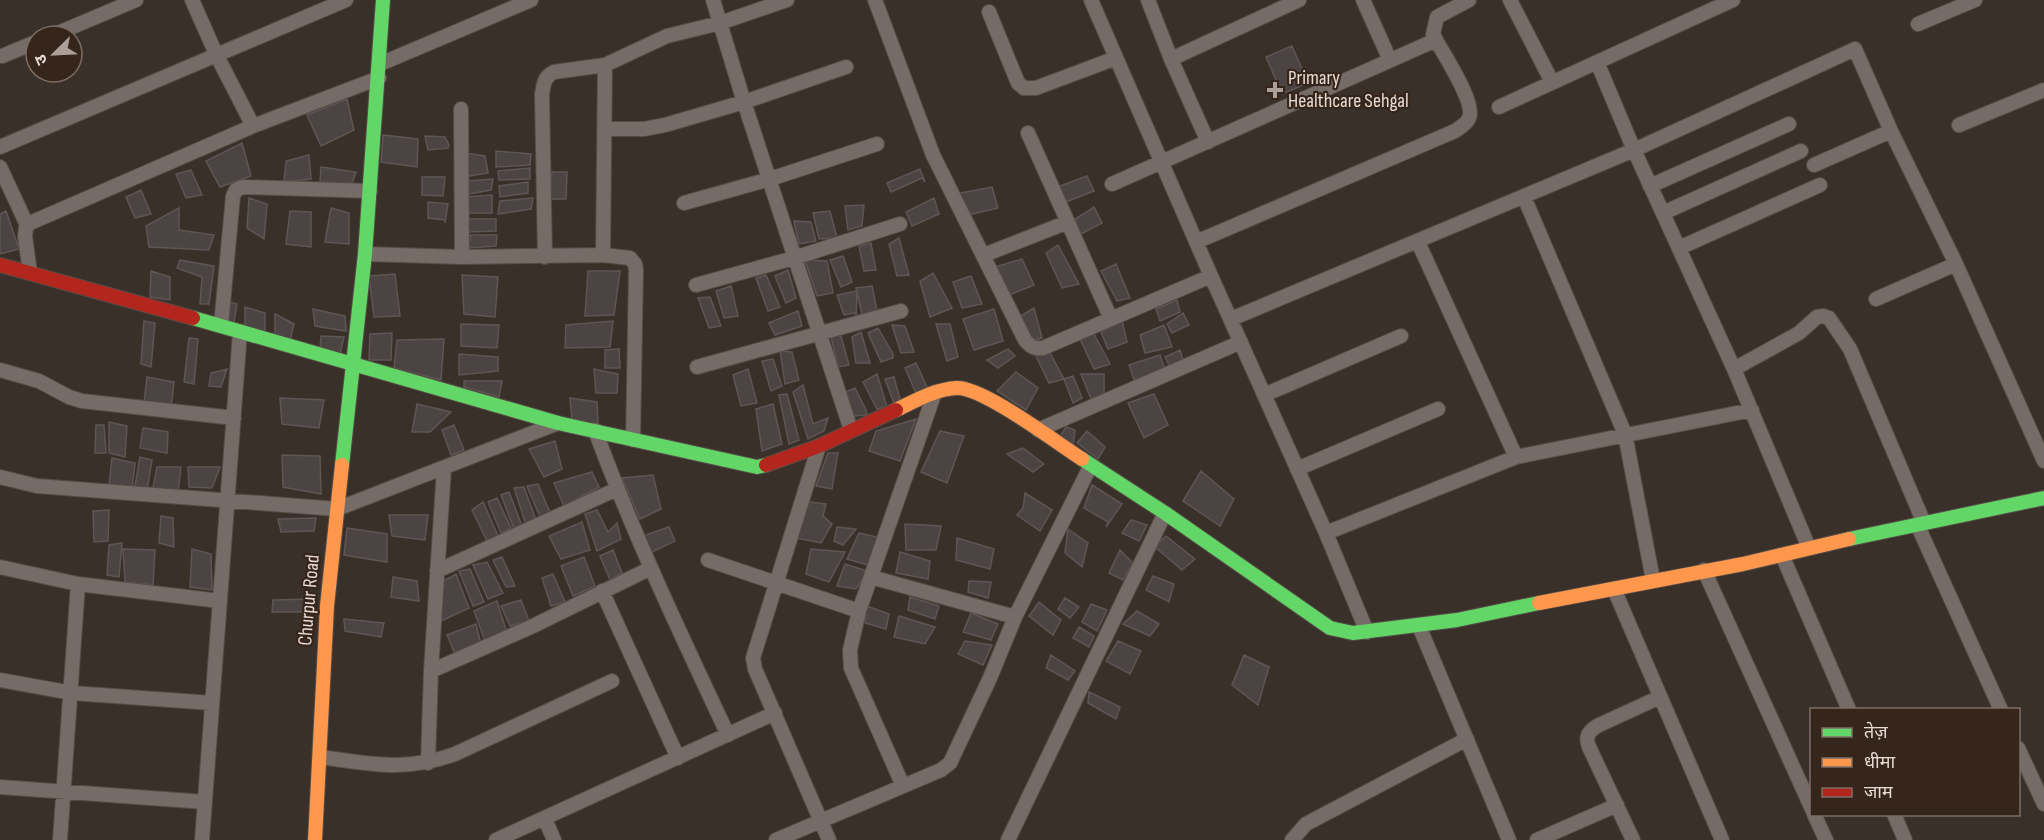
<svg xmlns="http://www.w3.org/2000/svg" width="2044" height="840" viewBox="0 0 2044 840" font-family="'Sofia Sans Condensed','Noto Sans Devanagari',sans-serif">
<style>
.building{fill:#4c4443;stroke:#5e5655;stroke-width:1.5}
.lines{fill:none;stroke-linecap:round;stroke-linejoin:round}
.street-casing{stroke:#554c46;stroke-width:16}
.fast-casing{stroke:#554c46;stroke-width:16}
.slow-casing{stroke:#554c46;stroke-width:16}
.jam-casing{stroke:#554c46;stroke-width:16}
.street{stroke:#756c67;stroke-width:14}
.fast{stroke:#63d668;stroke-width:14}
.slow{stroke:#ff974d;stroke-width:14}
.jam{stroke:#b3261e;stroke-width:14}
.poi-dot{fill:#aba099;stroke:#36251a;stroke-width:2}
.labels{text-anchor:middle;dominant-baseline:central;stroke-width:4.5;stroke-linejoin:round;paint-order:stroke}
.poi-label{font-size:20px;fill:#e8dcd5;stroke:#36251a;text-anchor:start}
.street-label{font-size:20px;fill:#e8dcd5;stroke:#36251a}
</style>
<rect width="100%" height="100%" fill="#3a302a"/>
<path class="building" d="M1292 46 1308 83 1282 94 1266 57Z
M347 99 354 130 321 146 307 115Z
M383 135 418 139 417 167 381 162Z
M425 136 445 137 449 145 448 148 428 150Z
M242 143 251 176 220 187 206 161Z
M496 151 531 154 530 165 496 167Z
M466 153 485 156 488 173 463 177Z
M309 155 311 179 284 182 286 161Z
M321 167 356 172 352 183 320 182Z
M530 168V179L499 180 498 171Z
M920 169 925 182 922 178 891 192 887 183Z
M191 170 202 195 186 198 176 174Z
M552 172H567L566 199H549Z
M1087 176 1094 191 1066 202 1060 186Z
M422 177H445L443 196 422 195Z
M493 179 491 190 468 194 467 181Z
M528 182V193L500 197 499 186Z
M992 187 998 208 968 215 960 193Z
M141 190 151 214 135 218 126 197Z
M492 195V213H465L466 197Z
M249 198 267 204 264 239 247 228Z
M533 198 531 209 498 214 500 201Z
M934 198 939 214 912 226 906 212Z
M428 202 448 204 445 223V220L428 218Z
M864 205 862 226 848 230 845 206Z
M1094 207 1102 223 1081 234 1075 219Z
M179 208V230L214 235 209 250 149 247 146 226Z
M331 208 349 213V244L325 242Z
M6 211 19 249 0 254V214Z
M290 211 311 212V247L286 244Z
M830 211 837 238 819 239 813 213Z
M466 219H496V231L467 232Z
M794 221 811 222 816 241 799 244Z
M471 235H497L496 246 468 248Z
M899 238 909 275 897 276 889 244Z
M871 243 876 270 864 271 859 246Z
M1058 245 1079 284 1062 288 1046 253Z
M843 256 852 282 841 287 830 260Z
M1022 259 1034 285 1009 295 995 267Z
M180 260 214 266 209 304H200L202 277 177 268Z
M805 260 827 261 833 293 817 296Z
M1116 264 1130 298 1117 301 1101 271Z
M788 270 796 298 786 303 775 276Z
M151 271 170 277V300L150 297Z
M588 271H620L614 315 585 316Z
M933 273 952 308 930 317 920 281Z
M395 274 400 316 374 317 369 276Z
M462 275 498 277 495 317 464 314Z
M766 275 780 307 768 311 756 278Z
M971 276 982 304 962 308 953 282Z
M731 286 738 316 724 318 716 291Z
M872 286 877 311 862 314 856 288Z
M857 291 856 319V313L844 315 837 295Z
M710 297 721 326 709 328 698 298Z
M1177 300 1180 312 1160 321 1156 309Z
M226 301 237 304 234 322H224Z
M245 307 265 313V336L245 329Z
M1034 308 1042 338 1028 343 1019 317Z
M313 309 345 316 346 331 315 326Z
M994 309 1003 341 974 350 963 319Z
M798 311 802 326 775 335 769 323Z
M1183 313 1189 325 1172 333 1167 324Z
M275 314 294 324 290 341 275 336Z
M144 321 155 323 151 367 141 364Z
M613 321 610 347 565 348 566 325Z
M1122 321 1127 342 1108 349 1101 332Z
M461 324 499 325 497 348 461 346Z
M936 324H950L958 357 947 361Z
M892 325 905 326 914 352 901 353Z
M1164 325 1172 347 1145 353 1140 335Z
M878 328 893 354V358L881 362 868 333Z
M861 332 870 363H856L852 337Z
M392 333 391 360H369L370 334Z
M1094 334 1110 364 1094 369 1080 339Z
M321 336 344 337 340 354 320 348Z
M831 336H841L849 365 838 367Z
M189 338 198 339 194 384 184 382Z
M444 339 441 380 394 368 397 340Z
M619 349 620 368H605V350Z
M1008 349 1015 356 998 368 987 360Z
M1180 350 1183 360 1170 367 1165 357Z
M780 351 792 352 799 380 785 384Z
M1050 353 1064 379 1049 383 1035 354Z
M459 354 498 357V371L459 375Z
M1160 355 1165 370 1134 380 1129 365Z
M773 359 782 386 771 391 762 361Z
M916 363 928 389 916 393 905 368Z
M227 369 221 387 209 386 211 373Z
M594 369 618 374 617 393H596Z
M748 369 757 403 741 406 733 375Z
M1016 372 1038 388 1026 410 997 391Z
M877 374 887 407 877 409 863 382Z
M1081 374H1104V394L1091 399Z
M1073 376 1082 398 1073 403 1064 379Z
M147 377 174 382 171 408 144 403Z
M894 377 900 399 894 403 885 379Z
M464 381H502L499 397 464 387Z
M803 385 813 424 828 418 824 431 808 439 793 392Z
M855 388 866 410 867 415 853 416 846 392Z
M787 394 799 440 789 444 779 395Z
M1154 394 1168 425 1144 438 1128 403Z
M280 398 324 400 319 428 282 424Z
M570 398 597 402 598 424 572 421Z
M417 404 451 412 430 432H412Z
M773 404 782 444 762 451 756 409Z
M916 419 900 461 869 451 876 431Z
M109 422 127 426 125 457 109 453Z
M96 425H104L106 453H95Z
M454 425 464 450 451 455 442 430Z
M1066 427 1075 430 1073 446 1060 437Z
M143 428 168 432 167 453 140 448Z
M940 431 964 436 947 483 921 472Z
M1087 431 1105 447 1098 459 1077 443Z
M555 441 562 469 544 477 529 449Z
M1023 448 1044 464 1033 472 1007 454Z
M828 453H838L832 489 816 486Z
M282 455 320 456 321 494 283 487Z
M140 457 152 460 147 490 135 486Z
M112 458 135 463 132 489 109 486Z
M157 467H181L178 492 153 488Z
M188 467H220L212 488 189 487Z
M1201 471 1234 499 1220 526 1183 501Z
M592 472 599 487 564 506 554 483Z
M653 475 661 509 640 519 622 478Z
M538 484 551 515 540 517 527 486Z
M1092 485 1122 504 1106 527 1108 522 1084 508Z
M524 487 536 520 526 525 514 488Z
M509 492 522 526 514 529 501 495Z
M1025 493 1052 510 1040 531 1017 515 1023 508Z
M497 498 511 528 501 533 488 502Z
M483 502 499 538 487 541 472 510Z
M809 502 826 504 823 516 832 524 821 543 796 538Z
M109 510 108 541 94 542 93 511Z
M597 510 608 532 617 523 621 539 597 551 585 514Z
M389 515H428L425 540 392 536Z
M161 516 173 518 174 547 159 543Z
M316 518 314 531 281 532 278 519Z
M1131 520 1147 525 1139 541 1122 533Z
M582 522 590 550 561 559 549 536Z
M905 524 941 526 936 550H906Z
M669 527 675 541 650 553 643 536Z
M837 527 856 529 843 545 834 541Z
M347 528 387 534V562L344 555Z
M1068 529 1088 543 1082 567 1065 553Z
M859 533 877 537 868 565 847 559Z
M1166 536 1195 559 1182 570 1155 547Z
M957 538 994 549 990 569 956 560Z
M122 543 119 577 107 575 109 545Z
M123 549 155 550 153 585 125 582Z
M192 549 211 554 212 590 190 587Z
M811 549 845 552 829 582 806 574Z
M613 550 622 573 610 580 600 556Z
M1120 550 1133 563 1123 580 1109 573Z
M900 552 930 561 928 579 896 573Z
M502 557 515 586 506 587 493 560Z
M584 557 595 586 573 596 561 566Z
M487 562 503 593 488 599 473 565Z
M845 564 867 571 856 589 837 586Z
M470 569 484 602 473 606 459 571Z
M456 574 469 608 441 621 442 582Z
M553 574 565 602 551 606 542 578Z
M1153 576 1174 584 1169 602 1146 590Z
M393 577 417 581 419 601 391 597Z
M969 581 991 582 988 598 968 592Z
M910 597 939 606 935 619 908 610Z
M1065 598 1079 607 1070 618 1058 609Z
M312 599V612H272L273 600Z
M521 600 529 621 510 626 501 606Z
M497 601 507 633 485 641 474 611Z
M1039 602 1061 620 1053 635 1029 616Z
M1091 604 1107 610 1097 631 1082 622Z
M867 606 889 614 886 629 865 623Z
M1137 611 1159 624 1150 636 1123 624Z
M971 613 998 624 991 640 963 632Z
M899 616 935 627 925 644 894 637Z
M344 619 384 623 381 637 345 631Z
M476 624 481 644 455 654 447 635Z
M1079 627 1094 636 1089 647 1073 638Z
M965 641 992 645 983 665 958 654Z
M1118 641 1141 651 1130 674 1106 661Z
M1051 655 1075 671 1068 680 1046 668Z
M1244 655 1269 667 1258 705 1232 685Z
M1089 692 1120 707 1116 719 1088 703Z"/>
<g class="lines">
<defs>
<path id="street" d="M192 0 216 54 253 126
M713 0 744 102 851 430
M875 0 933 155 1025 340C1031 347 1034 349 1043 348L1211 276
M1091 0 1211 276 1326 533 1367 632
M1148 0 1171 59 1208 142
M1363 0 1390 60
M1510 0 1552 82
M989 12 1018 83 1024 88H1036L1116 58
M1918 24 1975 0
M51 36 136 0
M1436 40 1433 34 1437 17 1469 0
M2 56 36 42
M1171 59 1299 0
M1597 62 1634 150 1855 49 1891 131 1956 264 2044 461
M380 64 531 0
M1499 107 1733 0
M461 109 462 257
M1959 125 2044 90
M604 129H644L665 125 744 102 846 67
M1028 133 1111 319
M0 147 346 0
M1814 165 1891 131
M0 167 27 225
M1112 184 1436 40C1444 55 1476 103 1469 118 1467 124 1459 128 1455 131L1196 242
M1650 186 1789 124
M1524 197 1625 434 1653 580
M684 203 770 179 877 144
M1663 213 1801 151
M1418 242 1516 457
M1679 248 1820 185
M365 254 462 257 603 255 630 258 635 264 636 270 633 440
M603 255 605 65
M984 255 1068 222
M545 257 542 94C544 83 544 77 554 72L605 65 667 36 720 23 787 0
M30 273 25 236 26 227 30 223 253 126 379 78
M696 285 794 258 900 224
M1876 299 1956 264
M1231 319 1634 150 1734 369 1809 548
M221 326 233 196 236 190 243 187 370 191
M697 367 901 311
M1734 369 1799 333 1817 317 1823 316 1829 318 1850 349 1924 523
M0 370 39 381 69 397 82 401 234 418
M1264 395 1401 336
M595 430C633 534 681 635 728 735
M1038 430 1241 342
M819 446 753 658 755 669 829 840
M1297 469 1438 409
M0 477 37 486 337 509 558 423
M1917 524 2001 710
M1326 533 1516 457 1752 410
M1782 555 1849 710
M708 560 859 611
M0 567 78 584 220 601
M1704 570 1812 809
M437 571 617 489
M871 577 1015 617
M1614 589 1722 840
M602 591 678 758
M1419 626 1509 840
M431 671 533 626 651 568
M0 680 72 693 212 703
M2018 748 2044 804
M320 757C371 764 405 772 455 754L612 681
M428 763 431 671 444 468
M903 786 851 668 850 650 859 611 935 392
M0 787 205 802
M1814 814 1826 840
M1894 814 1905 840
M545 819 554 840
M60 840 78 584
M202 840 240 332
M496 840 775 713
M776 840 941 770 950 763 990 678 1015 617 1091 465
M1008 840 1165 513
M1292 840 1306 824 1467 739
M1537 840 1617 805
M1633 840 1589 747C1585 737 1588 732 1597 726L1660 697"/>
<path id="fast" d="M193 318 558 423 757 467 766 465
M1082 459 1165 513 1330 628 1353 633 1457 620 1539 603
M342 465 365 254 383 0
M1849 539 2044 498"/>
<path id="slow" d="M896 410C915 401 935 389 957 388 983 387 1057 443 1082 459
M1539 603 1743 564 1849 539
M315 840 327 606 342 465"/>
<path id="jam" d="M0 265 193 318
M766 465 819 446 896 410"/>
</defs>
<use href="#street" class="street-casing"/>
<use href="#fast" class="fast-casing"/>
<use href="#slow" class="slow-casing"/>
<use href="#jam" class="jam-casing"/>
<use href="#street" class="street"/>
<use href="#fast" class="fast"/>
<use href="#slow" class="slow"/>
<use href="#jam" class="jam"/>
</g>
<path class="poi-dot" d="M1272 81h6v6h6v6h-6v6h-6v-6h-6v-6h6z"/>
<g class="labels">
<g class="poi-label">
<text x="1288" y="78">Primary<tspan x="1288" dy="23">Healthcare Sehgal</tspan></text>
</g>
<g class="street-label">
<text transform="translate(309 600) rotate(-85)">Churpur Road</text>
</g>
</g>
<rect x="1810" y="708" width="210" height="108" fill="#36251a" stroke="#7d6e65" stroke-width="1.5"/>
<rect x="1822" y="728" width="30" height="9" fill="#63d668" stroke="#7d6e65" stroke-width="1.5"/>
<text x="1864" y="738" font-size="18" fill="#e8dcd5">तेज़</text>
<rect x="1822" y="758" width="30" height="9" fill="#ff974d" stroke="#7d6e65" stroke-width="1.5"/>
<text x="1864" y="768" font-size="18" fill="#e8dcd5">धीमा</text>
<rect x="1822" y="788" width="30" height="9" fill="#b3261e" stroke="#7d6e65" stroke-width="1.5"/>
<text x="1864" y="798" font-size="18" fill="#e8dcd5">जाम</text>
<g transform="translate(54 54) rotate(246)"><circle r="28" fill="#36251a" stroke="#7d6e65" stroke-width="1.5"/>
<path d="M0-4.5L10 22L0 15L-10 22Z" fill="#aba099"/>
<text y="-9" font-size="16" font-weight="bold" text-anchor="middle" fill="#e8dcd5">उ</text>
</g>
</svg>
